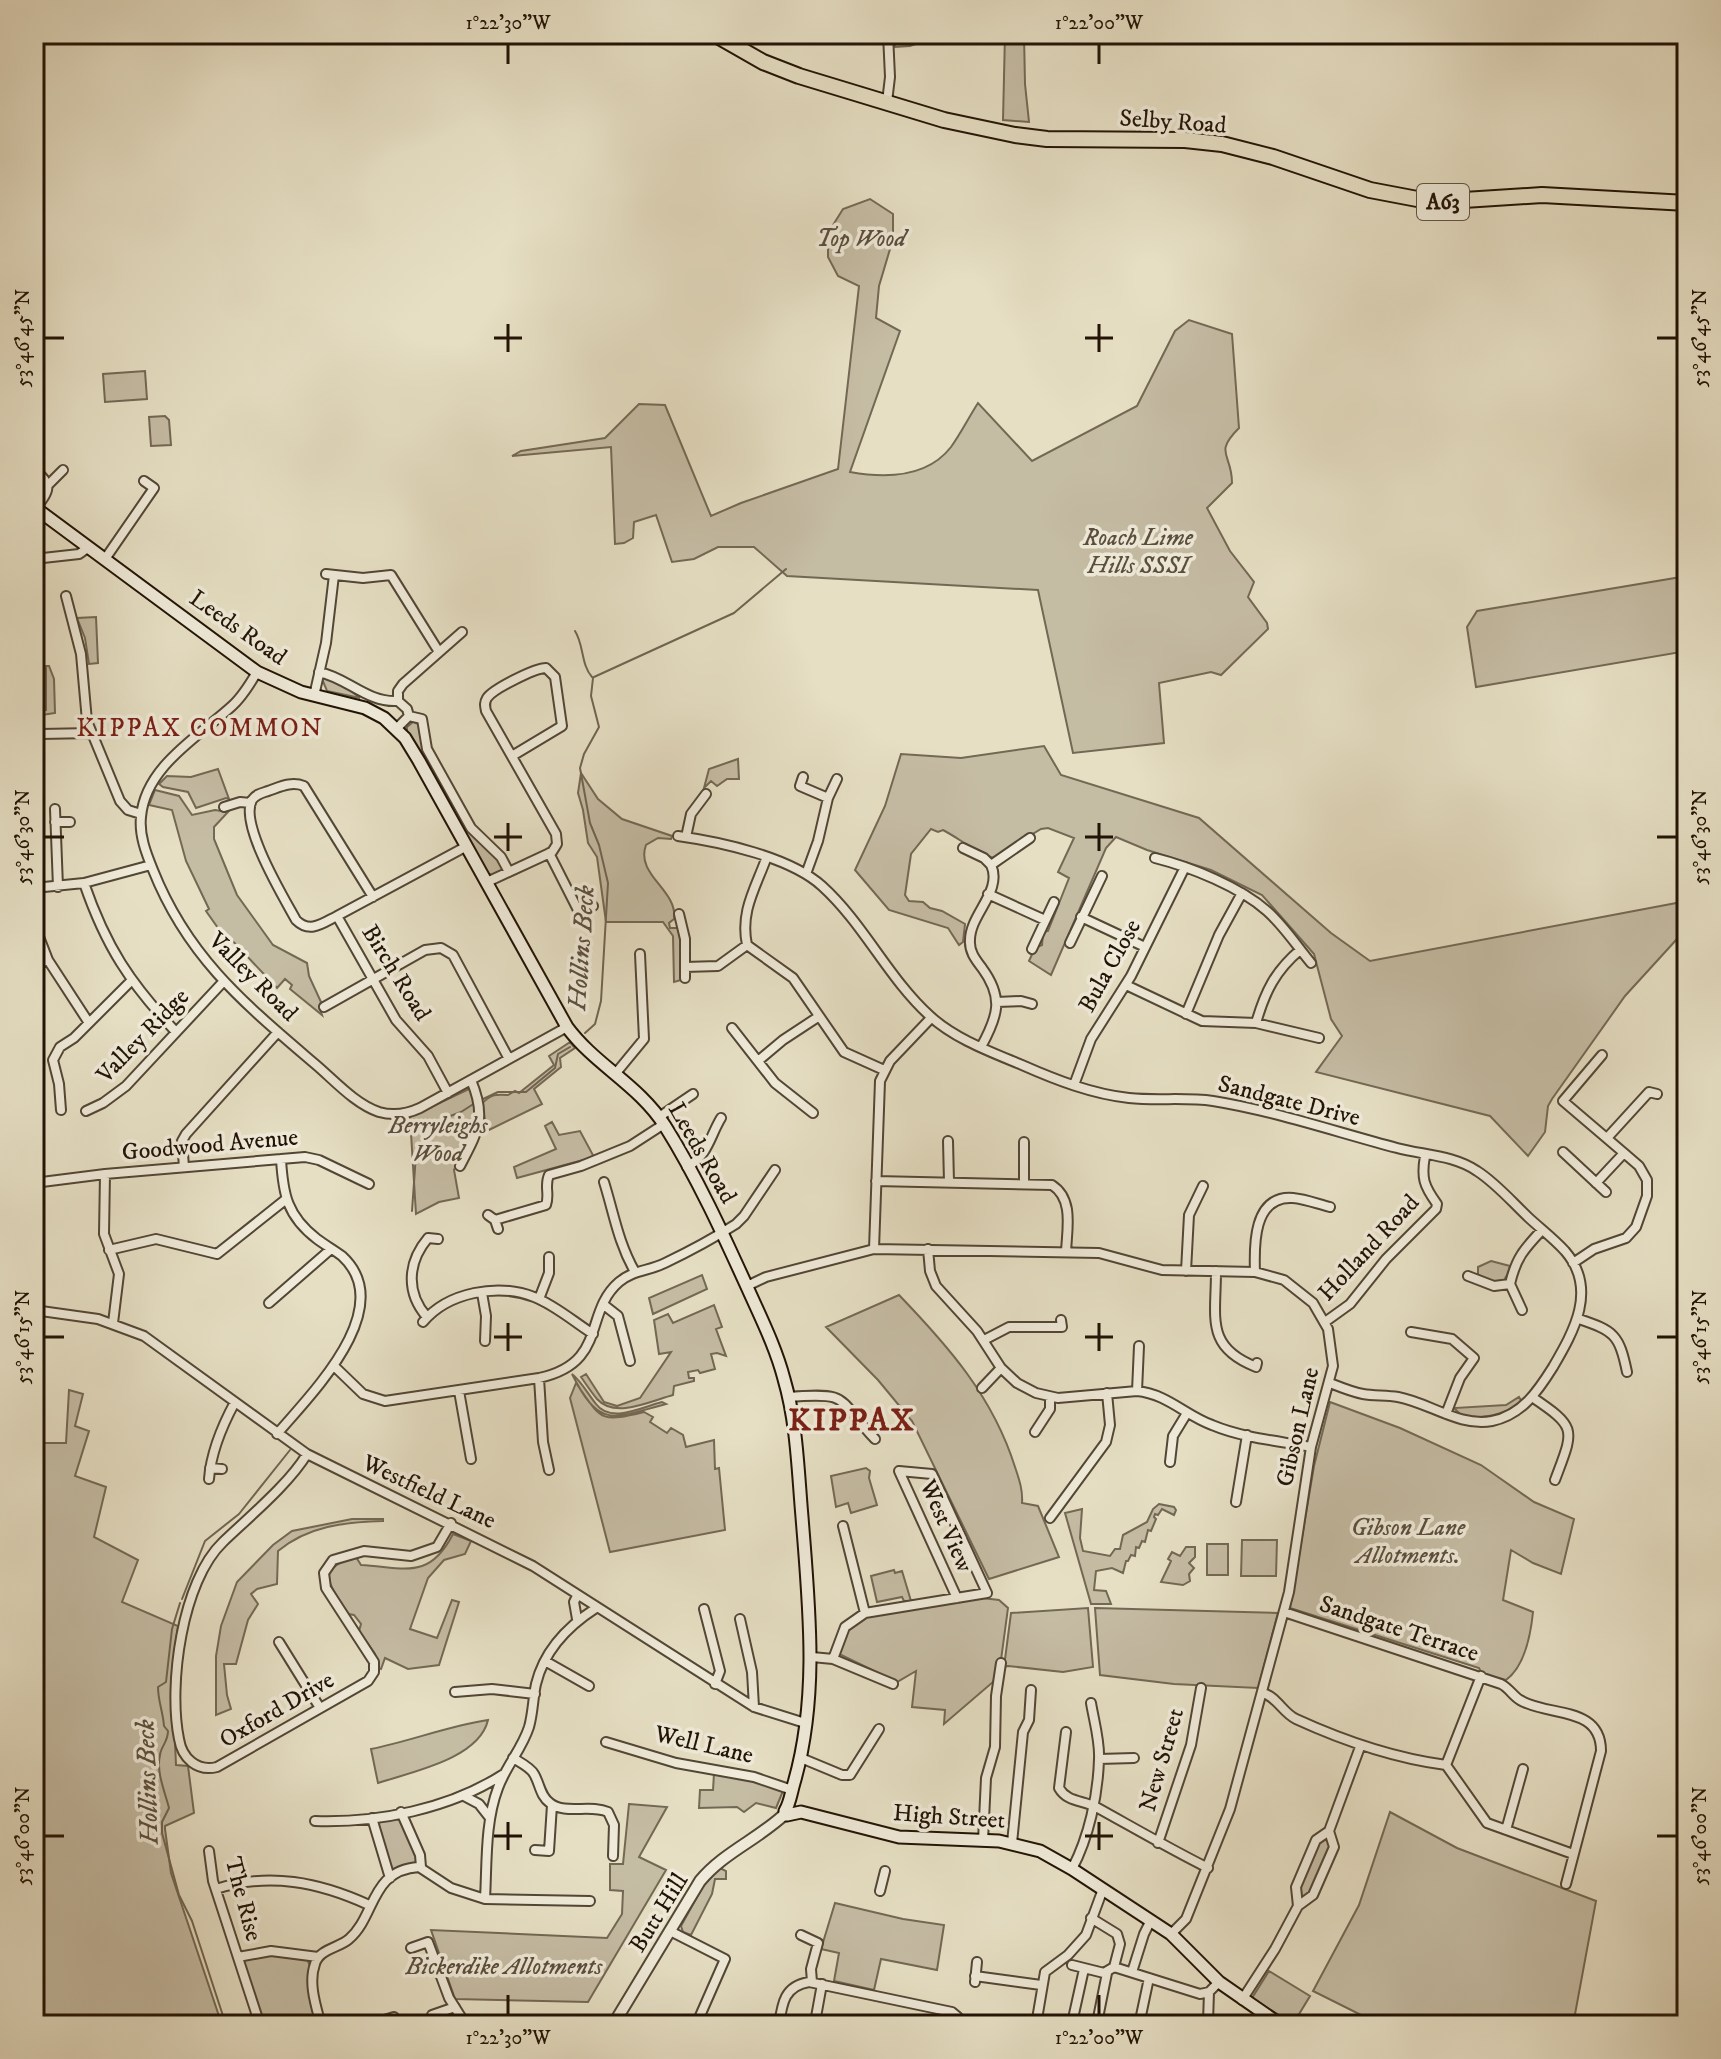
<svg xmlns="http://www.w3.org/2000/svg" width="1721" height="2059" viewBox="0 0 1721 2059" font-family="'IM FELL DW Pica',serif">
<style>
.green{fill:#c5bca4;stroke:#736854;stroke-width:2}
.lines{fill:none;stroke-linecap:round;stroke-linejoin:round}
.stream{stroke:#6f6451;stroke-width:2}
.minor-casing{stroke:#524635;stroke-width:12}
.tertiary-casing{stroke:#524635;stroke-width:14}
.secondary-casing{stroke:#211305;stroke-width:15}
.trunk-casing{stroke:#211305;stroke-width:18}
.minor{stroke:#efead9;stroke-width:8}
.tertiary{stroke:#efead9;stroke-width:10}
.secondary{stroke:#efead9;stroke-width:11}
.trunk{stroke:#e6dfc4;stroke-width:14}
.ticks{fill:none;stroke:#211305;stroke-width:3}
.labels{text-anchor:middle;dominant-baseline:central;stroke-width:7;stroke-linejoin:round;paint-order:stroke}
.shield{fill:#efead9;stroke:#5f5445;stroke-width:2}
.shield-label{font-size:22px;font-weight:bold;fill:#211305}
.street-label{font-size:24px;fill:#211305;stroke:#efead9}
.park-label{font-size:24px;font-style:italic;fill:#5a4e3d;stroke:#efead9}
.neighbourhood-label{font-size:26px;letter-spacing:2px;fill:#7a1f14;stroke:#efead9}
.water-label{font-size:26px;font-style:italic;fill:#5c503e;stroke:#efead9}
.district-label{font-size:32px;font-weight:bold;letter-spacing:2px;fill:#7a1f14;stroke:#efead9}
.neatline{fill:none;stroke:#211305;stroke-width:3}
.ticks-label{font-size:20px;text-anchor:middle;fill:#211305}
</style>
<rect width="100%" height="100%" fill="#e6dfc4"/>
<filter id="stains"><feTurbulence type="fractalNoise" baseFrequency=".0025" numOctaves="4"/><feColorMatrix values="0 0 0 0 .2 0 0 0 0 .09 0 0 0 0 .02 0 0 0 .5 -.17"/></filter>
<radialGradient id="worn" r=".72"><stop offset=".6" stop-color="#630" stop-opacity="0"/><stop offset="1" stop-color="#630" stop-opacity=".3"/></radialGradient>
<path class="green" d="M894 34H944L910 46 895 47Z
M1005 34H1024L1025 84 1029 122 1003 120Z
M870 199 893 214V239L879 286 876 318 900 331 850 472C884 478 927 478 951 447 961 433 969 417 978 403L1032 461 1137 406 1175 331 1189 320 1232 334 1239 428C1213 454 1232 453 1232 483L1207 508 1230 551 1254 582 1248 597 1267 623 1268 629 1221 675 1211 672 1159 683 1164 743 1073 753 1038 590 787 576 754 547H718L694 559 672 562 656 515 634 522 633 538 624 543 615 544 611 447 512 456 521 451 605 438 639 404 665 405 711 516 741 503 838 469 859 286 838 276 828 257V233L843 209Z
M145 371 147 399 105 402 103 374Z
M165 416 169 420 171 445 151 446 149 417Z
M1687 576V651L1476 687 1467 627 1477 611Z
M96 617 98 663 89 664 85 638 77 618Z
M46 666H49L54 679 55 713 36 716 34 726V711L46 710Z
M326 676 337 680 360 698 327 691 322 679Z
M413 722 421 725 424 747 471 833 496 855 503 867 502 871 492 875 486 873 407 734V727Z
M1044 746 1061 775 1199 818 1331 933 1370 961 1687 901V928L1625 996 1552 1099 1548 1106 1545 1132 1528 1156 1490 1116 1316 1072 1342 1036 1331 1019 1314 954 1262 895 1211 870 1147 850 1116 837 1106 848 1051 975 1029 961 1035 948 1042 945 1043 932 1048 931 1069 878 1058 872 1074 838 1048 828 1041 829 993 858C974 851 960 839 943 830L938 832 931 829 911 854 905 895 909 901 923 902 930 908 942 911 965 924 963 942 959 945 948 928 889 910 855 870 885 806 901 754 961 758Z
M738 759 739 779H727L717 786 711 781 704 788 709 769Z
M218 769 229 799 226 798 196 808 188 792 163 787 159 784 167 776 191 777Z
M581 773 598 799 622 819 672 836 671 839 658 838 646 845C635 875 678 890 674 919L669 923 670 928H678L682 947 681 980 674 982 673 936 663 922H606L597 857 588 843 583 810 578 793Z
M155 790 179 796 192 815 215 810 228 812 214 827V839L237 895 273 945 307 963 309 976 321 1002 319 1006 322 1015 290 989 292 985 285 979 277 988 228 936 225 938 206 911 209 909 186 861 172 810 149 805Z
M570 1042 575 1048 560 1058 561 1067 534 1089 542 1104 487 1131 482 1104C490 1094 497 1094 508 1095L515 1091 519 1093 554 1065 549 1056Z
M471 1088C476 1106 483 1125 466 1138V1147L454 1170 459 1198 439 1202 416 1214 410 1117Z
M552 1122 559 1135 580 1131 594 1157 517 1178 514 1167 556 1149 545 1126Z
M1491 1261 1510 1266C1504 1290 1496 1283 1478 1275V1267Z
M702 1275 707 1289 653 1314 649 1298Z
M899 1295C949 1347 993 1397 1015 1467 1019 1479 1023 1490 1022 1503L1038 1506 1059 1557 989 1579 912 1421 878 1380 826 1327Z
M714 1305 722 1327 716 1329 726 1356 717 1353 711 1354 715 1369 700 1373 698 1370 688 1372 689 1378H694V1381L674 1386 673 1395C651 1401 615 1419 597 1399 591 1392 586 1384 581 1377L586 1374 604 1402 617 1406 640 1398 671 1352 659 1354 654 1320 668 1314 673 1323Z
M572 1374C581 1381 588 1394 596 1404 611 1424 642 1407 662 1402L666 1404C613 1418 600 1430 572 1374Z
M576 1383C602 1420 599 1423 644 1412L653 1417 650 1422 667 1433 671 1428 683 1435 686 1447 714 1440 715 1469 719 1468 725 1530 610 1552 570 1398Z
M69 1390 83 1394 75 1426 89 1431 75 1476 106 1487 94 1537 138 1560 122 1602 178 1626 172 1672 176 1765 188 1766 194 1813 165 1826V1829L171 1873 222 2025H34V1443H66Z
M1519 1397 1522 1402C1502 1415 1485 1420 1461 1415L1454 1408 1506 1405Z
M1330 1402 1400 1428 1481 1465 1534 1502 1574 1519 1561 1574 1533 1563 1511 1550 1503 1600 1533 1612C1531 1632 1525 1666 1506 1680L1482 1674 1479 1668 1290 1608 1314 1466Z
M866 1468 870 1471 869 1478 877 1505 851 1513 848 1503 836 1507 831 1476Z
M1159 1504 1174 1507 1176 1510 1174 1515 1162 1509 1158 1515 1155 1514 1154 1517 1156 1519 1151 1531 1148 1530 1145 1542 1142 1541 1139 1548 1136 1547 1135 1556 1131 1555 1128 1561H1126L1123 1573 1112 1568 1096 1571 1094 1590 1106 1591 1111 1604H1091L1065 1513 1082 1509 1080 1538 1083 1551 1110 1556 1115 1549H1120L1123 1535 1147 1522 1153 1509Z
M352 1519H383V1521C345 1522 308 1526 278 1551L277 1584 257 1589 251 1594 258 1604 248 1620 236 1664H224L227 1695 231 1709 216 1715V1656L221 1626 237 1582 273 1545 292 1531Z
M453 1534 471 1541 465 1554 444 1560 428 1578 410 1629 437 1638 452 1600 459 1602 439 1665 408 1669 385 1658 381 1669 378 1668 375 1654 359 1631 361 1624 354 1615 348 1614C330 1584 313 1569 356 1557L361 1565C404 1567 429 1581 453 1534Z
M1242 1540H1277L1276 1576H1241Z
M1207 1544H1228V1575H1207Z
M1186 1547H1195V1557L1189 1563 1194 1568 1189 1574 1190 1581 1183 1585 1161 1582 1171 1561 1168 1559 1172 1552 1180 1556Z
M894 1570 895 1573 902 1571 911 1601H904L902 1597 877 1602 871 1576Z
M982 1598 999 1600 1008 1608 1001 1660 993 1682 944 1724 945 1710 912 1707 916 1671 897 1682 837 1653 847 1630 869 1615Z
M1088 1608 1093 1667 1063 1672 1008 1666 1004 1667 1011 1613Z
M1095 1608 1278 1613 1258 1688 1174 1684 1100 1675Z
M488 1720C479 1759 411 1772 378 1783L371 1749C411 1741 448 1726 488 1720Z
M714 1773 754 1780 783 1791 776 1808 756 1803 744 1812 737 1807 699 1808 700 1790H713Z
M629 1804 667 1807 639 1857 666 1870 588 2002 455 1999 431 1930 607 1938 622 1914 623 1891 610 1890V1864H623Z
M1390 1812 1457 1848 1596 1901 1573 2025H1381L1313 1991 1359 1905Z
M399 1818 417 1857 415 1863 396 1870 391 1869 378 1826 381 1819Z
M1326 1838 1331 1846 1310 1894 1303 1897 1298 1890 1319 1841Z
M720 1868 726 1871V1879H715L712 1894 691 1935 683 1932 681 1926 703 1886Z
M835 1903 903 1919 944 1925 937 1970 881 1959 874 1990 834 1981 839 1953 821 1949Z
M269 1954 307 1959 311 1968 318 2025H263L243 1965 246 1958Z
M1269 1971 1310 1996 1293 2024 1252 1998Z"/>
<g class="lines">
<path class="stream" d="M575 631C584 645 581 665 592 677
M594 677 734 613 786 569
M585 1033 595 1024 601 1001 608 883 599 845 590 823 580 768 584 754 599 727 591 696 593 678
M481 1100 498 1092H526L555 1068 558 1054 570 1047
M412 1211 416 1154 429 1124 461 1112 475 1103
M182 1599 205 1541 239 1514 290 1450
M180 1603 172 1629 166 1682 158 1687C158 1701 163 1712 164 1726L168 1731C168 1742 161 1746 160 1755 156 1772 165 1792 169 1808L162 1822V1833L179 1895 192 1921 226 2025"/>
<defs>
<path id="minor" d="M887 102 890 77 888 34
M34 470C54 484 49 491 36 508
M48 485 63 470
M34 559 79 554 89 547
M105 559 154 488 144 481
M326 574 363 578 391 575 439 652
M66 596 81 654 87 721 120 801 128 810 141 814
M257 672C250 684 242 697 232 706 198 737 145 767 141 817 139 835 146 853 153 870 188 958 245 1004 315 1064 334 1080 355 1104 379 1112 393 1116 407 1114 420 1108L567 1027
M319 672C348 678 367 703 398 701
M314 696 326 643 334 575
M409 716 422 719 427 749 471 828 501 857 509 872
M397 728 409 716 407 709 398 701V691L403 684 462 632
M41 734 92 733
M803 777 800 786 828 798
M224 807 240 802 251 803
M55 809 58 887
M55 822H70
M678 836C721 842 790 857 822 886 864 924 888 978 930 1016 955 1039 991 1052 1022 1065 1056 1080 1092 1094 1129 1098 1157 1101 1185 1097 1213 1101 1275 1111 1336 1132 1397 1148 1423 1155 1454 1155 1477 1171 1496 1183 1512 1202 1529 1218 1541 1229 1554 1239 1565 1251 1598 1289 1574 1331 1553 1367 1538 1391 1522 1415 1492 1421 1459 1427 1430 1403 1398 1397 1386 1395 1374 1396 1363 1394 1352 1392 1340 1387 1330 1383
M686 837 691 814 706 794
M963 848 984 858 991 865
M549 853 579 912 593 906
M1155 858C1191 867 1240 887 1267 911 1284 926 1296 945 1311 963
M766 859C755 889 740 912 747 945L793 978 844 1052 884 1070
M991 865 1030 838
M806 874 818 841 828 798 837 779
M487 882 552 852 557 844 556 834 486 711C485 706 484 703 487 698 493 689 535 668 546 668L555 677 562 726 512 756
M84 883C106 947 130 983 176 1032
M34 888 84 883 151 865
M988 894 1045 920
M679 914 685 939V978
M337 916C323 923 310 934 296 920 284 898 239 824 252 800 256 794 262 793 268 791 280 787 291 781 304 786L373 897
M1081 917 1145 947
M34 924 48 960 89 1023
M1070 943 1102 876
M1032 949 1054 902
M34 965 48 960
M685 967 718 966 747 945
M1126 985 1202 1021 1256 1023 1319 1038
M997 1002 1021 1001 1032 1004
M324 1007 425 950 441 948 453 955 509 1059
M1186 1014 1219 935 1242 893
M1256 1023C1265 992 1275 971 1300 950
M732 1028 775 1083 813 1113
M981 1047C998 1016 1004 998 982 968 975 959 969 951 970 940 970 914 1003 891 991 865
M758 1061 783 1040 818 1017
M616 1073 644 1039 640 954
M1074 1085 1091 1039 1131 976 1185 867
M448 1093 428 1056 396 1020 337 916 467 846
M61 1110 59 1084 53 1060 60 1047 74 1038 131 981
M86 1111 103 1103 126 1086 223 982
M659 1117 693 1094
M1607 1138 1649 1092 1657 1094
M948 1141 949 1182
M1563 1152 1606 1192
M460 1166C478 1131 487 1118 471 1080
M184 1167 182 1141 186 1134 278 1032
M687 1167C709 1154 709 1138 721 1118
M876 1181 1052 1185C1074 1199 1067 1229 1066 1252
M604 1182C614 1214 618 1242 635 1272
M34 1183 105 1174
M1024 1183V1142
M1596 1183 1624 1153 1563 1101 1602 1055
M488 1215 495 1220 498 1229
M495 1220 546 1205C550 1194 544 1186 549 1175L581 1166 630 1146 664 1124
M874 1249 880 1081 890 1061 931 1018
M928 1249 930 1271 936 1286 977 1331 1001 1368 1017 1383 1036 1393 1058 1398 1137 1391C1167 1394 1185 1415 1212 1425 1243 1438 1279 1441 1311 1447
M109 1250 156 1239 217 1254 285 1200
M1573 1263 1594 1249 1626 1238 1636 1227 1647 1196V1180L1639 1166 1624 1153
M1186 1271 1189 1215 1203 1186
M1216 1271C1216 1318 1205 1347 1256 1367L1257 1363
M1255 1272C1254 1246 1253 1195 1293 1198 1305 1199 1318 1204 1330 1207
M1468 1276 1494 1286 1510 1284
M747 1286 766 1277 874 1249 1099 1253 1162 1270 1255 1272 1284 1280 1313 1303 1328 1329 1333 1366 1311 1447 1289 1592 1230 1809 1186 1919 1171 1934
M482 1293 486 1316 485 1341
M539 1299 549 1273V1257
M269 1303 331 1249
M604 1305 618 1316 630 1361
M34 1310 98 1319 144 1336 307 1454 533 1566 754 1707 805 1723
M1522 1310 1510 1284C1516 1258 1524 1249 1542 1230
M427 1317C406 1293 407 1263 428 1238L438 1239
M1579 1319C1614 1331 1619 1334 1627 1372
M423 1322C448 1292 498 1283 534 1297 555 1305 574 1322 593 1334
M1325 1322 1350 1304 1386 1259 1436 1209 1437 1204C1424 1186 1421 1178 1425 1156
M113 1323 119 1274 104 1234 105 1174 305 1157 319 1160 369 1184
M1411 1332 1452 1339 1474 1358 1460 1378 1446 1414
M984 1340 1009 1327H1062L1061 1320
M34 1353 37 1364 36 1436
M334 1366 363 1394 385 1401 539 1378C608 1363 583 1313 619 1282 633 1270 649 1271 665 1263 688 1252 714 1238 736 1224L744 1216 775 1170
M539 1378 543 1442 549 1470
M982 1388 1001 1368
M459 1391 471 1459
M1137 1391 1139 1346
M788 1397C852 1392 836 1398 875 1439
M1532 1397C1578 1428 1574 1429 1555 1480
M1035 1432 1050 1409V1398
M277 1434C310 1395 399 1308 342 1256 334 1250 325 1245 317 1239 287 1216 283 1194 281 1159
M307 1454C289 1484 249 1517 223 1542 182 1581 168 1685 179 1739 182 1758 197 1772 217 1767L368 1681 374 1672V1662L326 1588 324 1573 333 1560 364 1551 411 1556 437 1547 451 1523
M1170 1462 1173 1436 1187 1413
M210 1468 222 1469
M209 1479C211 1452 222 1426 235 1402
M1236 1502 1247 1435
M1050 1518 1106 1442 1110 1425 1107 1393
M843 1526 865 1613
M577 1596 574 1602 577 1619
M704 1609 720 1671 715 1684
M1284 1612 1501 1684C1509 1688 1513 1696 1520 1700 1548 1717 1601 1705 1601 1751L1566 1884
M740 1619 752 1672 754 1707
M279 1642 320 1708
M812 1657 833 1659 893 1684
M833 1659 845 1627 865 1613 987 1593 932 1474 899 1471 957 1598
M545 1661 589 1686
M455 1692 492 1689 535 1694
M1263 1693C1277 1697 1283 1713 1296 1719 1344 1741 1393 1758 1446 1765
M1066 1732 1059 1788C1067 1802 1082 1800 1096 1807 1134 1828 1170 1849 1208 1868
M606 1742 676 1763 754 1777 792 1790
M513 1758C521 1763 530 1767 534 1774 540 1784 540 1796 550 1803 565 1815 590 1804 608 1812L614 1825 613 1856
M801 1758 842 1775H850L879 1729
M1099 1759 1134 1758
M1446 1765 1487 1823 1573 1854
M1446 1765 1481 1676
M464 1796 479 1804 490 1818
M401 1812 420 1855 421 1867
M372 1818 390 1878
M315 1821C378 1823 449 1809 502 1775
M1506 1830 1523 1769
M983 1841 986 1778 995 1747 996 1696 1001 1663
M1012 1843 1023 1732 1029 1720 1031 1690
M1158 1843 1191 1745 1201 1688
M535 1850 549 1851 552 1805
M209 1851 213 1881 260 2025
M1072 1869C1089 1837 1098 1795 1099 1759 1100 1741 1094 1721 1091 1703
M216 1889C269 1872 319 1882 369 1905
M880 1891 885 1871
M485 1899 590 1901
M1298 1906 1296 1887 1316 1840 1329 1831 1360 1747
M1091 1918 1117 1934 1120 1944 1114 1967
M670 1931 725 1959 696 2025
M801 1935 818 1943 811 1969 812 1982
M411 1948 428 1942 449 1998 466 2025
M238 1957 271 1951 318 1957
M1072 1965 1104 1973 1114 1967 1200 1994 1209 1992 1219 1982
M1132 1972 1144 1934 1151 1920
M975 1976 1041 1985
M975 1982 977 1962
M1242 2000 1275 1949 1298 1906 1313 1895 1334 1847 1329 1831
M1074 2014 1084 1969
M432 2015 455 2007
M1098 2018 1107 1973
M1191 2021 1224 2024
M1208 2022 1209 1992
M321 2025C316 2006 308 1983 315 1964 319 1949 339 1948 349 1939 376 1916 370 1870 419 1867L451 1888 485 1899C487 1863 485 1822 498 1788 506 1766 522 1749 529 1727 533 1713 533 1698 536 1684 544 1651 568 1626 596 1608
M368 2025 394 2017
M779 2025C782 2004 784 1986 809 1982L952 2012 958 2017V2025
M821 2025 816 2017 822 1984
M1036 2025 1045 1972 1068 1955 1086 1935 1103 1889
M1139 2025 1149 1978
M1340 2025 1347 2020"/>
<path id="tertiary" d="M613 2025 700 1881C724 1852 759 1839 786 1813"/>
<path id="secondary" d="M34 507 257 672 301 692 365 708 384 718 405 738 419 761 567 1027C595 1065 639 1085 665 1126 697 1177 723 1234 748 1289 761 1318 776 1348 784 1379 797 1423 798 1472 802 1517 809 1607 819 1696 794 1783 791 1793 790 1803 785 1811L787 1815 801 1812 899 1837 999 1841 1040 1851 1072 1869 1171 1934 1219 1982 1281 2025"/>
<path id="trunk" d="M714 34 763 62 799 76 944 120 1015 135 1047 139 1185 140 1222 144 1273 157 1370 190 1433 202 1542 195 1687 203"/>
</defs>
<use href="#minor" class="minor-casing"/>
<use href="#tertiary" class="tertiary-casing"/>
<use href="#secondary" class="secondary-casing"/>
<use href="#trunk" class="trunk-casing"/>
<use href="#minor" class="minor"/>
<use href="#tertiary" class="tertiary"/>
<use href="#secondary" class="secondary"/>
<use href="#trunk" class="trunk"/>
</g>
<path class="ticks" d="M508 44V64M1099 44V64M508 324V352M1099 324V352M44 338H64M494 338H522M1085 338H1113M1657 338H1677M508 823V851M1099 823V851M44 837H64M494 837H522M1085 837H1113M1657 837H1677M508 1323V1351M1099 1323V1351M44 1337H64M494 1337H522M1085 1337H1113M1657 1337H1677M508 1822V1850M1099 1822V1850M44 1836H64M494 1836H522M1085 1836H1113M1657 1836H1677M508 1995V2015M1099 1995V2015"/>
<g class="labels">
<rect class="shield" x="1417" y="184" width="52" height="36" rx="6"/>
<g class="shield-label">
<text x="1443" y="202">A63</text>
</g>
<g class="street-label">
<text transform="translate(1173 122) rotate(4)">Selby Road</text>
<text transform="translate(238 628) rotate(35)">Leeds Road</text>
<text transform="translate(1110 966) rotate(-61)">Bula Close</text>
<text transform="translate(396 973) rotate(58)">Birch Road</text>
<text transform="translate(253 977) rotate(45)">Valley Road</text>
<text transform="translate(143 1036) rotate(-46)">Valley Ridge</text>
<text transform="translate(1289 1101) rotate(14)">Sandgate Drive</text>
<text transform="translate(210 1145) rotate(-5)">Goodwood Avenue</text>
<text transform="translate(702 1153) rotate(60)">Leeds Road</text>
<text transform="translate(1369 1248) rotate(-47)">Holland Road</text>
<text transform="translate(1298 1427) rotate(-77)">Gibson Lane</text>
<text transform="translate(429 1492) rotate(25)">Westfield Lane</text>
<text transform="translate(946 1526) rotate(66)">West View</text>
<text transform="translate(1399 1629) rotate(18)">Sandgate Terrace</text>
<text transform="translate(277 1710) rotate(-30)">Oxford Drive</text>
<text transform="translate(704 1745) rotate(13)">Well Lane</text>
<text transform="translate(1162 1760) rotate(-74)">New Street</text>
<text transform="translate(949 1817) rotate(4)">High Street</text>
<text transform="translate(243 1899) rotate(75)">The Rise</text>
<text transform="translate(659 1913) rotate(-58)">Butt Hill</text>
</g>
<g class="park-label">
<text x="861" y="239">Top Wood</text>
<text x="1138" y="538">Roach Lime<tspan x="1138" dy="28">Hills SSSI</tspan></text>
<text x="438" y="1126">Berryleighs<tspan x="438" dy="28">Wood</tspan></text>
<text x="1408" y="1528">Gibson Lane<tspan x="1408" dy="28">Allotments.</tspan></text>
<text x="504" y="1967">Bickerdike Allotments</text>
</g>
<g class="neighbourhood-label">
<text x="200" y="728">KIPPAX COMMON</text>
</g>
<g class="water-label">
<text transform="translate(582 948) rotate(-86)">Hollins Beck</text>
<text transform="translate(148 1782) rotate(-92)">Hollins Beck</text>
</g>
<g class="district-label">
<text x="852" y="1421">KIPPAX</text>
</g>
</g>
<rect width="1721" height="2059" fill="none" stroke="#e6dfc4" stroke-width="88"/>
<rect x="44" y="44" width="1633" height="1971" class="neatline"/>
<g class="ticks-label">
<text x="508" y="29">1°22'30"W</text>
<text x="1099" y="29">1°22'00"W</text>
<text transform="translate(22 338) rotate(-90)" y="7">53°46'45"N</text>
<text transform="translate(1699 338) rotate(-90)" y="7">53°46'45"N</text>
<text transform="translate(22 837) rotate(-90)" y="7">53°46'30"N</text>
<text transform="translate(1699 837) rotate(-90)" y="7">53°46'30"N</text>
<text transform="translate(22 1337) rotate(-90)" y="7">53°46'15"N</text>
<text transform="translate(1699 1337) rotate(-90)" y="7">53°46'15"N</text>
<text transform="translate(22 1836) rotate(-90)" y="7">53°46'00"N</text>
<text transform="translate(1699 1836) rotate(-90)" y="7">53°46'00"N</text>
<text x="508" y="2044">1°22'30"W</text>
<text x="1099" y="2044">1°22'00"W</text>
</g>
<rect width="100%" height="100%" filter="url(#stains)"/>
<rect width="100%" height="100%" fill="url(#worn)"/>
</svg>
